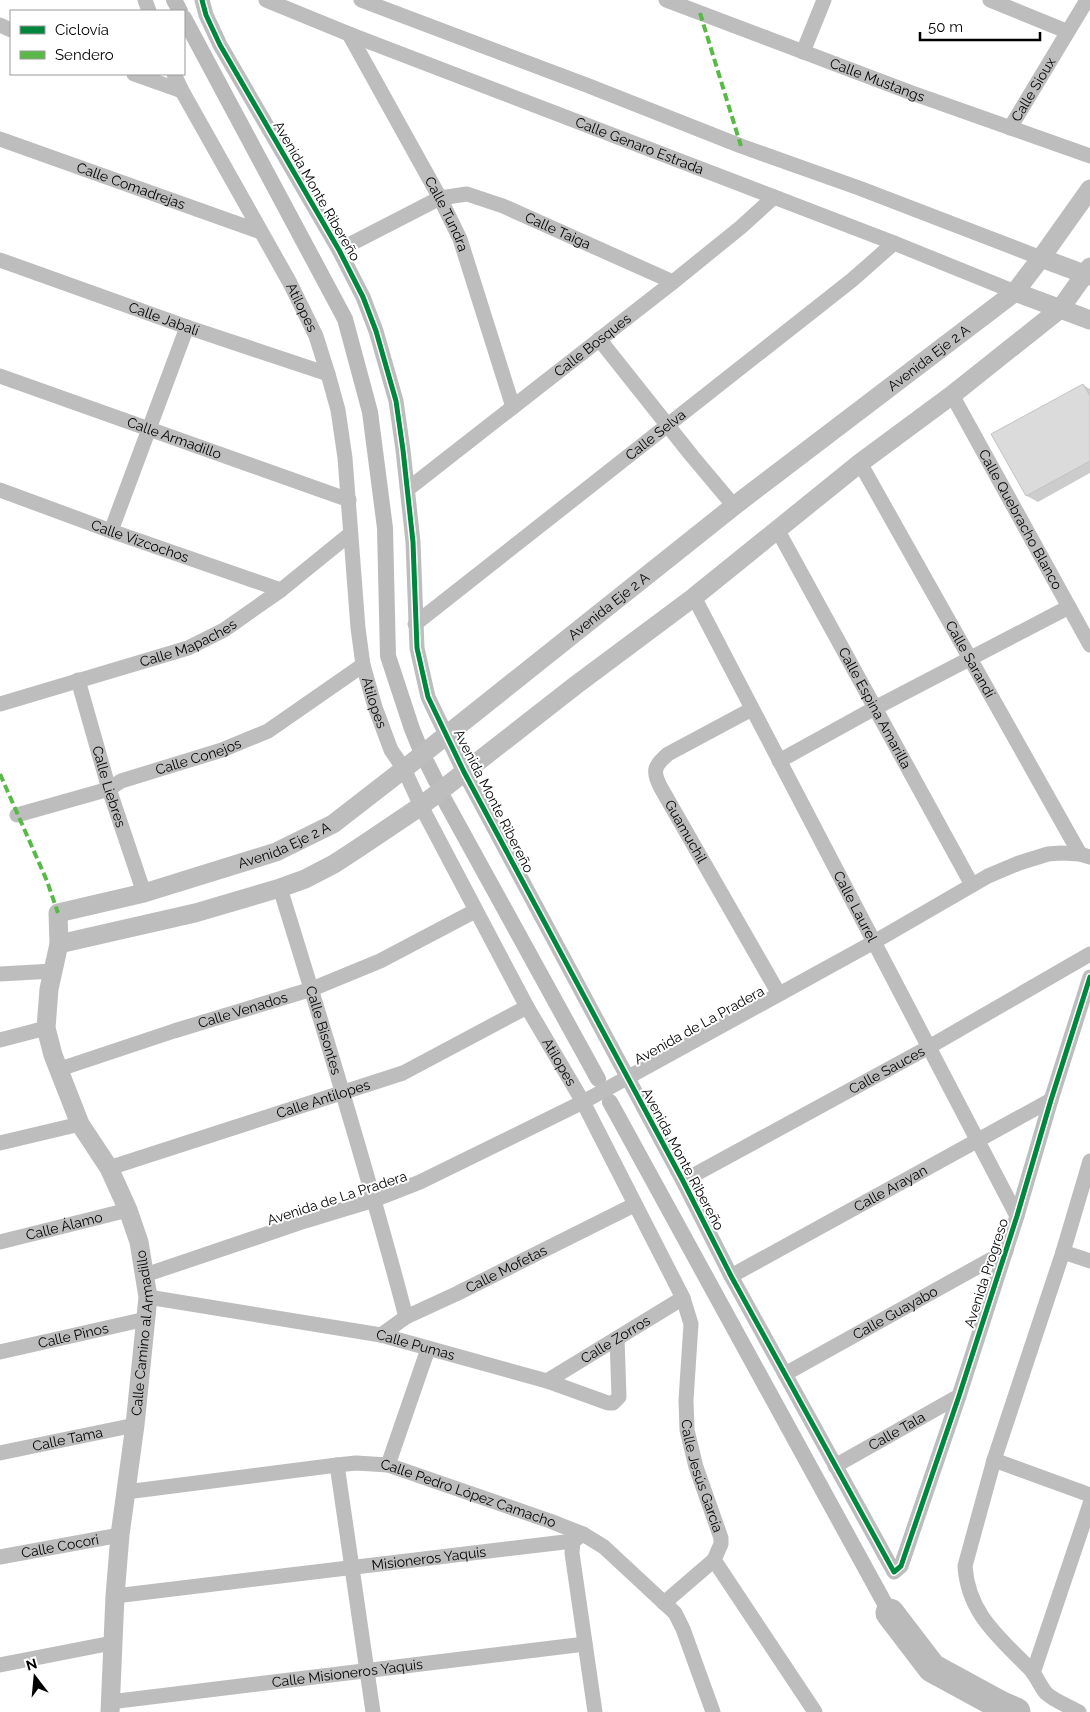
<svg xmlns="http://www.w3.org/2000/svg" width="1090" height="1712" viewBox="0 0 1090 1712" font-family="Raleway,sans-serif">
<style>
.shadow{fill:#0003}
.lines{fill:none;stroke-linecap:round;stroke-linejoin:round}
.canal{stroke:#bababa;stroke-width:16}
.river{stroke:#bababa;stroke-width:29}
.building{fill:#dbdbdb;stroke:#c3c3c3}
.minor{stroke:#bdbdbd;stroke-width:15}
.tertiary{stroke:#bdbdbd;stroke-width:19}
.quiet{stroke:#58b947;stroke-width:4;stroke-dasharray:8 4;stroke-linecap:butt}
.cycleway-casing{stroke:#fff;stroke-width:8}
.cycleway{stroke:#00873e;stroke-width:5}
.labels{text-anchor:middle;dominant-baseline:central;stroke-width:4;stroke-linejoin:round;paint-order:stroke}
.street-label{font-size:14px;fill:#000;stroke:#fff}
</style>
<rect width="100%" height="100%" fill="#fff"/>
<path class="shadow" d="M1083 385 1090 389V473L1038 502 1027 496 993 435Z"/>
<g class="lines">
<path class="canal" d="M174 0 180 11
M184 18 345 319 370 412 385 528 388 656 412 729 419 746
M427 763 436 781
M444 799 598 1079
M610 1102 890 1613"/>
<path class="river" d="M890 1613 932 1668 1000 1705 1016 1712"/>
</g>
<path class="building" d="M1083 384 1090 396V461L1026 496 991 434Z"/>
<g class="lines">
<g class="minor">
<path d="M145 0 149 11"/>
<path d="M202 0 206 15 220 45 339 250 363 297 376 331 396 401 403 450 413 542 417 648 428 697 464 772 683 1181 731 1276 894 1572 901 1566 959 1396 1017 1216 1051 1100 1090 977"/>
<path id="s1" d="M266 0 349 34 894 243 1015 292"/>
<path d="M361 0 589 86 741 146 859 188 1041 258"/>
<path id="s2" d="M666 0 912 93 1090 156"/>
<path d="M990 0 1066 31"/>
<path d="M0 25 11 30"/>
<path id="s3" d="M349 34 440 198 460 239 513 407"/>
<path d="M803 52 824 0"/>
<path d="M134 74 182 91"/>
<path id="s4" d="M174 74 182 91 290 283 316 336 328 374 338 410 345 458 358 628 363 665 375 707 391 750 404 769 421 806 527 1007 583 1102 683 1298 691 1324 686 1400 687 1430 696 1467 721 1538V1544L714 1560 815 1712"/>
<path id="s5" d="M1010 128 1087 0"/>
<path id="s6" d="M0 139 261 232"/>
<path id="s7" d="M339 250 440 198 467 194 503 206 673 282"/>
<path id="s8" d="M0 260 187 327 328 374"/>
<path d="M599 339 692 456 734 506"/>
<path id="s9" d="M0 376 349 500"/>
<path id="s10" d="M952 395 1090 645"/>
<path id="s11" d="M860 463 1080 854"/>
<path id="s12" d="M408 489 673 282 741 227 774 197"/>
<path id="s13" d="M0 490 111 531 281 590"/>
<path id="s14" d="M777 529 972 885"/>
<path d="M111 531 187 327"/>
<path id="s15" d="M694 597 1017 1216"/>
<path id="s16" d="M415 624 852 280 894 243"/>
<path id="s17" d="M78 680 109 789 144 893"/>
<path id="s18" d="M0 704 188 648 224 630 281 590 350 534"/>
<path id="s19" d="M752 709 668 754C654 766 652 771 661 788L779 994"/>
<path d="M779 761 875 708 1069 607"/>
<path id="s20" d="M17 815 109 789 121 781 222 750 268 731 363 665"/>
<path id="s21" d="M280 888C324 1030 368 1173 406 1317"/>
<path d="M0 974 53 971"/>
<path d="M0 1040 46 1028"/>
<path id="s22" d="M60 1069 174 1031 312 989 380 961 475 911"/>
<path d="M0 1143 80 1124"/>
<path id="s23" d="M109 1168 403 1073 527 1007"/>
<path id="s24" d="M683 1181 929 1047 1090 954"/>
<path id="s25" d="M0 1242 128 1210"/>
<path d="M1063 1252 1090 1261"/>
<path d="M145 1275 305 1221 374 1200 420 1182 583 1102 874 942 988 876 1019 863 1048 854 1061 853 1080 854 1090 857"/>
<path id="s26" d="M731 1276 1051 1100"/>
<path id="s27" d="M148 1297 381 1335 547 1381 608 1403H613L619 1397 617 1338"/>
<path id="s28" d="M381 1335 406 1317 456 1294 634 1205"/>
<path id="s29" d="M0 1352 146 1319"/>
<path id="s30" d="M785 1374 1006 1251"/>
<path id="s31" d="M547 1381 683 1298"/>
<path id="s32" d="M0 1453 135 1425"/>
<path d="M994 1460 1090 1495"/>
<path d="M337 1465 373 1712"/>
<path d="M388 1465 428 1349"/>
<path id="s33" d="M835 1466 959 1396"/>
<path id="s34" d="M126 1492 337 1465 356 1463 388 1465 550 1521 583 1534 604 1547 675 1613 683 1629 713 1712"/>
<path d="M573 1541 572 1553 595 1712"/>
<path id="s35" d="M0 1557 120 1535"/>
<path id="s36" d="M115 1596 573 1541 583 1534"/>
<path d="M664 1603 714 1560"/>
<path d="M0 1665 112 1643"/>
<path d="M1033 1673 1090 1504"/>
<path id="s37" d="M110 1702 585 1644"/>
<path d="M1079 1712C1069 1706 1054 1701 1046 1693 1040 1686 1037 1677 1031 1670 1000 1638 968 1614 965 1566L994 1460 1063 1252 1090 1161"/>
</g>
<g class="tertiary">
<path d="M1041 258 1090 276"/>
<path d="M1015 292 1090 320"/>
<path d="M59 944 195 913 280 888 305 879 334 864 360 847 421 806 576 685 694 597 860 463 952 395 1060 309 1090 267"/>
<path id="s38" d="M110 1712 115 1596 120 1535 135 1425 148 1297 139 1242 128 1210 109 1168 80 1124 53 1055 46 1028 49 989 59 944 58 913 144 893 276 852 333 824 404 769 734 506 1015 292 1041 258 1090 189"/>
</g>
<path class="quiet" d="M700 13 741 146
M0 774 47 881 58 913"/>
<defs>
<path id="cycleway" d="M202 0 206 15 220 45 339 250 363 297 376 331 396 401 403 450 413 542 417 648 428 697 464 772 683 1181 731 1276 894 1572 901 1566 959 1396 1017 1216 1051 1100 1090 977"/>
</defs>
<use href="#cycleway" class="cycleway-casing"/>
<use href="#cycleway" class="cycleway"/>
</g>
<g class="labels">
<g class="street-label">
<text stroke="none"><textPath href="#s2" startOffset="226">Calle Mustangs</textPath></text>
<text stroke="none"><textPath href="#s5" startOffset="45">Calle Sioux</textPath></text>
<text stroke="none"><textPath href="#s1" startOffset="401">Calle Genaro Estrada</textPath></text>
<text stroke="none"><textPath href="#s6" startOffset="139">Calle Comadrejas</textPath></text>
<text transform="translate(317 191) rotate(60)">Avenida Monte Ribereño</text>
<text stroke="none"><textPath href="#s3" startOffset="205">Calle Tundra</textPath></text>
<text stroke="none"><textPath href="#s7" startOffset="239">Calle Taiga</textPath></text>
<text stroke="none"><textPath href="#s4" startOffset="266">Atilopes</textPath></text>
<text stroke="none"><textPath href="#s8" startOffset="174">Calle Jabalí</textPath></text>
<text stroke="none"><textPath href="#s12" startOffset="234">Calle Bosques</textPath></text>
<text stroke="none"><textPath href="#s38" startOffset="1870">Avenida Eje 2 A</textPath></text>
<text stroke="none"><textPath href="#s16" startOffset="306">Calle Selva</textPath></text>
<text stroke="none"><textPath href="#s9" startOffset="185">Calle Armadillo</textPath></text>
<text stroke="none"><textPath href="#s10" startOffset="142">Calle Quebracho Blanco</textPath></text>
<text stroke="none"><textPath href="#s13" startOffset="149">Calle Vizcochos</textPath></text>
<text stroke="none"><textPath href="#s38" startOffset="1465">Avenida Eje 2 A</textPath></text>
<text stroke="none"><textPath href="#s18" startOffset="198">Calle Mapaches</textPath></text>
<text stroke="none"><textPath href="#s11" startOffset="225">Calle Sarandí</textPath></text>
<text stroke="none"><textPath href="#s4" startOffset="671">Atilopes</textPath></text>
<text stroke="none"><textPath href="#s14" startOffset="204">Calle Espina Amarilla</textPath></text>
<text stroke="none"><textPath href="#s20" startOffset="191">Calle Conejos</textPath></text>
<text stroke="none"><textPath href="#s17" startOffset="111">Calle Liebres</textPath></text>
<text transform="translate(494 801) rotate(63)">Avenida Monte Ribereño</text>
<text stroke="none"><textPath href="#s19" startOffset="185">Guamuchil</textPath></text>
<text stroke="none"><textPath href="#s38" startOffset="1060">Avenida Eje 2 A</textPath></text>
<text stroke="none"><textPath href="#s15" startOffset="349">Calle Laurel</textPath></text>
<text stroke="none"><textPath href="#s22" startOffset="192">Calle Venados</textPath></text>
<text transform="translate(699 1025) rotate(-29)">Avenida de La Pradera</text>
<text stroke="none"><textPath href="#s21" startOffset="149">Calle Bisontes</textPath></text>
<text stroke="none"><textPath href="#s4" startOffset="1076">Atilopes</textPath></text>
<text stroke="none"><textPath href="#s24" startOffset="232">Calle Sauces</textPath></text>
<text stroke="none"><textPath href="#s23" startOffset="225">Calle Antilopes</textPath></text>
<text transform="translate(683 1159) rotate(62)">Avenida Monte Ribereño</text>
<text stroke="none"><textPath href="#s26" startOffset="182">Calle Arayan</textPath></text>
<text transform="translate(337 1198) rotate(-18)">Avenida de La Pradera</text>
<text stroke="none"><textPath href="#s25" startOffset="66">Calle Álamo</textPath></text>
<text stroke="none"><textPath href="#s28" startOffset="142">Calle Mofetas</textPath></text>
<text transform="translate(986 1273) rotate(-72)">Avenida Progreso</text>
<text stroke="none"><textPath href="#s30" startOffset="126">Calle Guayabo</textPath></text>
<text stroke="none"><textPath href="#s38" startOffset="381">Calle Camino al Armadillo</textPath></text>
<text stroke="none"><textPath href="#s29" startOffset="75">Calle Pinos</textPath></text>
<text stroke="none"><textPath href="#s31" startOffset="80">Calle Zorros</textPath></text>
<text stroke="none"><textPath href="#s27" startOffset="272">Calle Pumas</textPath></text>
<text stroke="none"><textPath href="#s33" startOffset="71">Calle Tala</textPath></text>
<text stroke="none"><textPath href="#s32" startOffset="69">Calle Tama</textPath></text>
<text stroke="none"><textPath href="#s4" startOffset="1524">Calle Jesús García</textPath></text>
<text stroke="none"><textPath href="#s34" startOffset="349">Calle Pedro López Camacho</textPath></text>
<text stroke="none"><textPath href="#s35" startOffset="61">Calle Cocori</textPath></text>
<text stroke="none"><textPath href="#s36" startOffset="316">Misioneros Yaquis</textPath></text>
<text stroke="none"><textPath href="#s37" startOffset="239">Calle Misioneros Yaquis</textPath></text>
</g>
</g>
<rect x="10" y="10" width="175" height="65" fill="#ffffff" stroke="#999999"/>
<rect x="20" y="26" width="25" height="8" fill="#00873e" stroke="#999999"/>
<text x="55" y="35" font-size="15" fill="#000000">Ciclovía</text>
<rect x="20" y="51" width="25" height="8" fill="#58b947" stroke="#999999"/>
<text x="55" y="60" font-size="15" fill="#000000">Sendero</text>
<g transform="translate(35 1677) rotate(344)" stroke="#ffffff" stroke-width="4" paint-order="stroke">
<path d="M0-4L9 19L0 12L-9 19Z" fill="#000000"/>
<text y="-8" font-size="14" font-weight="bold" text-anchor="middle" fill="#000000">N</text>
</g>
<path d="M920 32v8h120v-8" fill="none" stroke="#000000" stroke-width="2.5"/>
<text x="928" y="32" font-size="15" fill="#000000" stroke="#ffffff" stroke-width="4" paint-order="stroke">50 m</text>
</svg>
